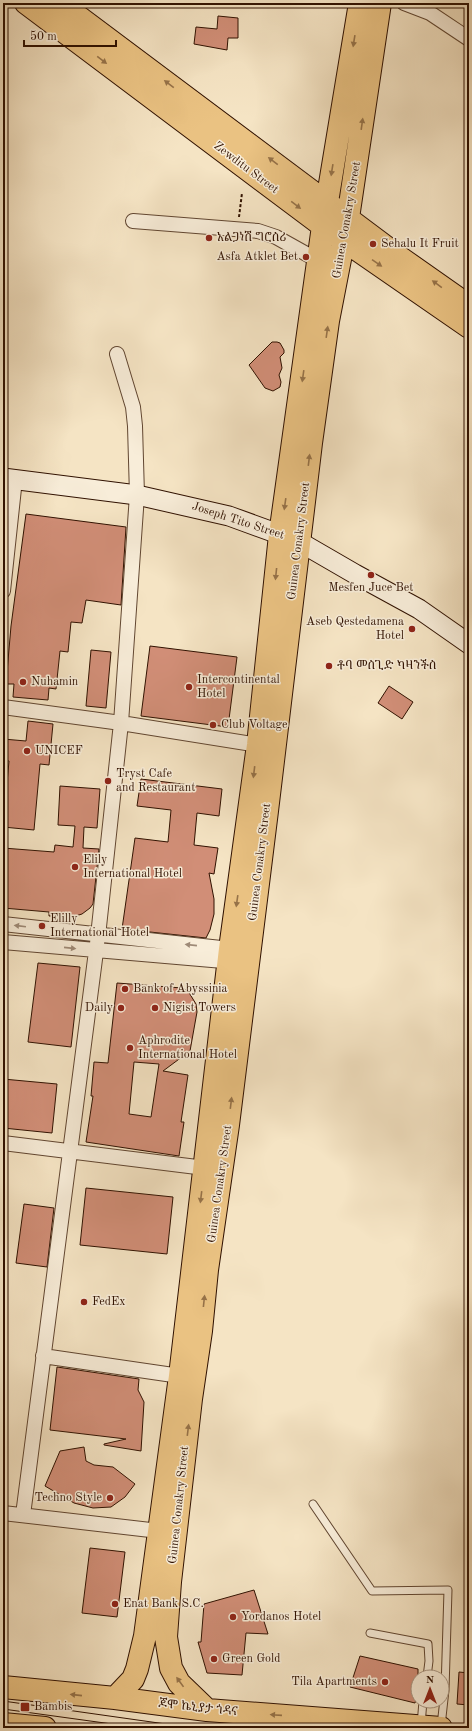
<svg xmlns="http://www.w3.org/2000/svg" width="472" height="1731" viewBox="0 0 472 1731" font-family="'Old Standard TT','Noto Serif Ethiopic',serif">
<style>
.building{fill:#d18e77;stroke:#301100;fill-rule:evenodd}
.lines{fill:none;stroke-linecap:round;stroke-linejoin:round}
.lane-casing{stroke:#614631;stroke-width:9}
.street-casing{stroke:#614631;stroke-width:16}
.secondary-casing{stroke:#301100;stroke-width:21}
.primary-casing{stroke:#301100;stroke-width:24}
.path{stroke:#301100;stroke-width:2;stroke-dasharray:3 2;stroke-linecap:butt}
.lane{stroke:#f8edd9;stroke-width:7}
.street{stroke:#f8edd9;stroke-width:14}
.secondary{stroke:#f8edd9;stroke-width:19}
.primary{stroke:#eac282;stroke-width:22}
.tram{stroke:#301100;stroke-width:1}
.oneway{fill:#967248}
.oneway2{fill:#9e8a77}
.poi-dot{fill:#8f2418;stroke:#f8edd9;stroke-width:1.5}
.labels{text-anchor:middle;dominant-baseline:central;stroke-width:3;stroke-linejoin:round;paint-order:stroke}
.street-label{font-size:12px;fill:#301100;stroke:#f8edd9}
.poi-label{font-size:12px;fill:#301100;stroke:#f8edd9;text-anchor:start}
</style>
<rect width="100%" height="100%" fill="#f5e4c4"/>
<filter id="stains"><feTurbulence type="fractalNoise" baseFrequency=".005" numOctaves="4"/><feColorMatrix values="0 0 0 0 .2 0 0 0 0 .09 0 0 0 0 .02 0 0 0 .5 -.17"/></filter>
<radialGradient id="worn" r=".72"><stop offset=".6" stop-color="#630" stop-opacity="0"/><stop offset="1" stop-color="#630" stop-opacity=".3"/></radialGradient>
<path class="building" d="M218 16 238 18V38H228L227 50 194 44 196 27 217 29Z
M272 342H277L280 343 284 350V353L280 357 282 368 279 375 281 382 280 387 273 391 265 388 249 365Z
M26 514 126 527 121 605 86 600 82 623 71 622 68 652 60 651 56 689 49 688 48 700 13 697 14 684H6L11 626Z
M150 646 237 657 228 727 141 716Z
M91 650 111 652 106 708 86 706Z
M389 686 413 702 402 719 378 703Z
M28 721 53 724 49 765 40 764 34 830 3 827 9 761 3 760V739L26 741Z
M141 779 222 789 219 816 197 813 194 845 218 848 214 874 209 873 214 899V914L210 930 206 938 122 929 135 838 168 842 171 810 137 806Z
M60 786 100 789 97 828 84 827 83 848 99 849 93 904 90 908 82 914 72 917 49 916V912L3 908V848L54 852 55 845 73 847 75 826 58 825Z
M38 963 80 967 71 1047 28 1042Z
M117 983 182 988 188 991 196 1004 197 1012 190 1051 163 1071 188 1075 181 1122H184L179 1156 86 1142 93 1096H91L94 1062 108 1063ZM134 1062 159 1064 151 1117 129 1114Z
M3 1079 57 1084 52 1133 3 1128Z
M86 1188 173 1197 167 1254 80 1245Z
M24 1204 54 1208 47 1267 16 1263Z
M57 1367 139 1379 138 1390 144 1402 141 1451 104 1445V1444L126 1439 50 1430Z
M84 1447 86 1461 94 1465 113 1467 135 1484 125 1497 111 1507 93 1508 74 1503 45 1486 60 1451Z
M90 1548 125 1552 117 1617 82 1613Z
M254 1590 268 1634 246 1633 242 1675 207 1673 198 1642H201L204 1604Z
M360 1656 418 1669V1691L415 1703 350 1687Z
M459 1672 469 1673V1705L457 1704Z"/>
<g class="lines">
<defs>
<path id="lane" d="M313 1504 372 1591 448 1590 445 1690 441 1726
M370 1633 428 1644 429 1661 427 1677
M421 1725 423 1701"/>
<path id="street" d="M404 3 430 13 469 39
M133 221 258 231 276 237 319 261
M3 591 15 479
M3 707 121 723 258 745
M3 924 239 950
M3 942 235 962
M3 1143 205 1168
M43 1356 180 1376
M3 1513 159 1531
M23 1515 98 936 121 723 137 495 135 426 133 407 117 354"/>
<path id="secondary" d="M3 478 137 495 229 516 298 541 355 574 419 609 469 644"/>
<path id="primary" d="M26 3 323 226 469 327
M60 3 402 259 469 306
M3 1687 115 1698 207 1710 441 1728
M115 1698 133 1679 137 1669 145 1636 180 1376 230 949 258 745 280 535 323 226 360 3
M207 1710 179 1683 171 1668 166 1637 170 1582 191 1399 201 1331 207 1270 228 1125 267 811 311 443 328 321 348 218 380 3
M3 1724 45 1728"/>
</defs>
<use href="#lane" class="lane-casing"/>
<use href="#street" class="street-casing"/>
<use href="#secondary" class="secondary-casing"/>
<use href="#primary" class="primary-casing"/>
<path class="path" d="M239 217 242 193"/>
<use href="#lane" class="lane"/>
<use href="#street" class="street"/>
<use href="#secondary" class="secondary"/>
<use href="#primary" class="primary"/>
<path class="tram" d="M3 1701 194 1728
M3 1709 141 1728"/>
</g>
<defs><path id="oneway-solid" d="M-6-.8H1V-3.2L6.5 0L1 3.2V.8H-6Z"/></defs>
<g class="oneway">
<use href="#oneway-solid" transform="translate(354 41) rotate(99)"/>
<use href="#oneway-solid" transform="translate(102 60) rotate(37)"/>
<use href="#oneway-solid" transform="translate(169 84) rotate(-143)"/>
<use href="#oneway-solid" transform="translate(362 124) rotate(-82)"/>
<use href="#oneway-solid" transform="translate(273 161) rotate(-143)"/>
<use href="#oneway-solid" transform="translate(332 170) rotate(99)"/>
<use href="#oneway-solid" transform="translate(296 205) rotate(37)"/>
<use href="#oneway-solid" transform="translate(377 263) rotate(34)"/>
<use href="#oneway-solid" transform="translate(437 284) rotate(-144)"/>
<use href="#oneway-solid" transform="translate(327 332) rotate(-82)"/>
<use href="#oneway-solid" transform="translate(303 376) rotate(98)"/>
<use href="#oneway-solid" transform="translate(309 460) rotate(-83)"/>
<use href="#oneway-solid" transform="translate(285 504) rotate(98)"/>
<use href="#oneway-solid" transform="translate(276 574) rotate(96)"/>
<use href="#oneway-solid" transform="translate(254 772) rotate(97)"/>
<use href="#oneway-solid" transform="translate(237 901) rotate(98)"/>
<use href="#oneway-solid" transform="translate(231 1103) rotate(-83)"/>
<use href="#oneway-solid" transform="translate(201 1197) rotate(97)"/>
<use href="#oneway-solid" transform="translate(204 1301) rotate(-84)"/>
<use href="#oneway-solid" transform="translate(188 1430) rotate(-83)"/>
<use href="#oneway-solid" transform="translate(180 1682) rotate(-126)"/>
<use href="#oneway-solid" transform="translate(76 1695) rotate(-174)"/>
<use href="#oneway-solid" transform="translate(276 1715) rotate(-176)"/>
</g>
<g class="oneway2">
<use href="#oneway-solid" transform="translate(20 926) rotate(-173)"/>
<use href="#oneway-solid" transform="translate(191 945) rotate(-174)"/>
<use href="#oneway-solid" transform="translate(70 948) rotate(6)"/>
</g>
<g class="poi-dot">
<circle cx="209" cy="238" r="4"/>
<circle cx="373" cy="244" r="4"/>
<circle cx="306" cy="257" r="4"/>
<circle cx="371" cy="575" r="4"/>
<circle cx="412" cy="629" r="4"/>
<circle cx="329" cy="666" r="4"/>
<circle cx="23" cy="682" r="4"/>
<circle cx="189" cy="687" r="4"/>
<circle cx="213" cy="725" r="4"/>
<circle cx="27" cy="751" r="4"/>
<circle cx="108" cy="781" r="4"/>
<circle cx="75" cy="867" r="4"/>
<circle cx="42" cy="926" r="4"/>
<circle cx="125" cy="989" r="4"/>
<circle cx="121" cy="1008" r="4"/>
<circle cx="155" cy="1008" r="4"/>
<circle cx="130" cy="1048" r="4"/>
<circle cx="84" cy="1302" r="4"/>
<circle cx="110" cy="1498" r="4"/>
<circle cx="115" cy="1604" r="4"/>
<circle cx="233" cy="1617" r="4"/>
<circle cx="214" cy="1659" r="4"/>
<circle cx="385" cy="1682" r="4"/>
<rect x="20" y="1702" width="10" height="10" rx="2"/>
</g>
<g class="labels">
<g class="street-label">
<text transform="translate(246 168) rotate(37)">Zewditu Street</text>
<text transform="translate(347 220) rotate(-80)">Guinea Conakry Street</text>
<text transform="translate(238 521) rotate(18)">Joseph Tito Street</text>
<text transform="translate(299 541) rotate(-83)">Guinea Conakry Street</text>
<text transform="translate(260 862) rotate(-83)">Guinea Conakry Street</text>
<text transform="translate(220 1184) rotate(-82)">Guinea Conakry Street</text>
<text transform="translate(179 1505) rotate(-84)">Guinea Conakry Street</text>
<text transform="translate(198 1708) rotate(6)">ጆሞ ኬኒያታ ጎዳና</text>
</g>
<g class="poi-label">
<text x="217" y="238">አልጋነሽ ግሮሰሪ</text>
<text x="381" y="244">Sehalu It Fruit</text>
<text x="298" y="257" text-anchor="end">Asfa Atklet Bet</text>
<text x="371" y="588" text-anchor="middle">Mesfen Juce Bet</text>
<text x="404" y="622" text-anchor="end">Aseb Qestedamena<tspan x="404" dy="14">Hotel</tspan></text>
<text x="337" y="666">ቶባ መስጊድ ካዛንችስ</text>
<text x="197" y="680">Intercontinental<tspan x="197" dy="14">Hotel</tspan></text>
<text x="31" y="682">Nuhamin</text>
<text x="221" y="725">Club Voltage</text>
<text x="35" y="751">UNICEF</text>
<text x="116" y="774">Tryst Cafe<tspan x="116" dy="14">and Restaurant</tspan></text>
<text x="83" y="860">Elily<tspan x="83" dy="14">International Hotel</tspan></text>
<text x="50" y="919">Elilly<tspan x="50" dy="14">International Hotel</tspan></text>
<text x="133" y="989">Bank of Abyssinia</text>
<text x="113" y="1008" text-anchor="end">Daily</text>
<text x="163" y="1008">Nigist Towers</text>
<text x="138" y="1041">Aphrodite<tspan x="138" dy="14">International Hotel</tspan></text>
<text x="92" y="1302">FedEx</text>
<text x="102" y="1498" text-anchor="end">Techno Style</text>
<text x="123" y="1604">Enat Bank S.C.</text>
<text x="241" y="1617">Yordanos Hotel</text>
<text x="222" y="1659">Green Gold</text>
<text x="377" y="1682" text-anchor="end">Tila Apartments</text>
<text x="34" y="1707">Bambis</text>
</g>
</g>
<rect width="472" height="1731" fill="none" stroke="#f5e4c4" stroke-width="16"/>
<rect x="4" y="4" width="464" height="1723" fill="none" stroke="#301100" stroke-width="2"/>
<rect x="8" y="8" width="456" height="1715" fill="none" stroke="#301100"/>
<g transform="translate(430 1689)"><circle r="19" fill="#f8edd9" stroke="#a89582"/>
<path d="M0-3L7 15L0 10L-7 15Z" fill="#8f2418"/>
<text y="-6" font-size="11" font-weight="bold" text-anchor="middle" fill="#301100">N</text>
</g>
<path d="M24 40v6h92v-6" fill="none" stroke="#301100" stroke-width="2"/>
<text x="30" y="40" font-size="12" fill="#301100" stroke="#f8edd9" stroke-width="3" paint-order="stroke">50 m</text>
<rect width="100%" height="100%" filter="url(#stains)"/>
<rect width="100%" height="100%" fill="url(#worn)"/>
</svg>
